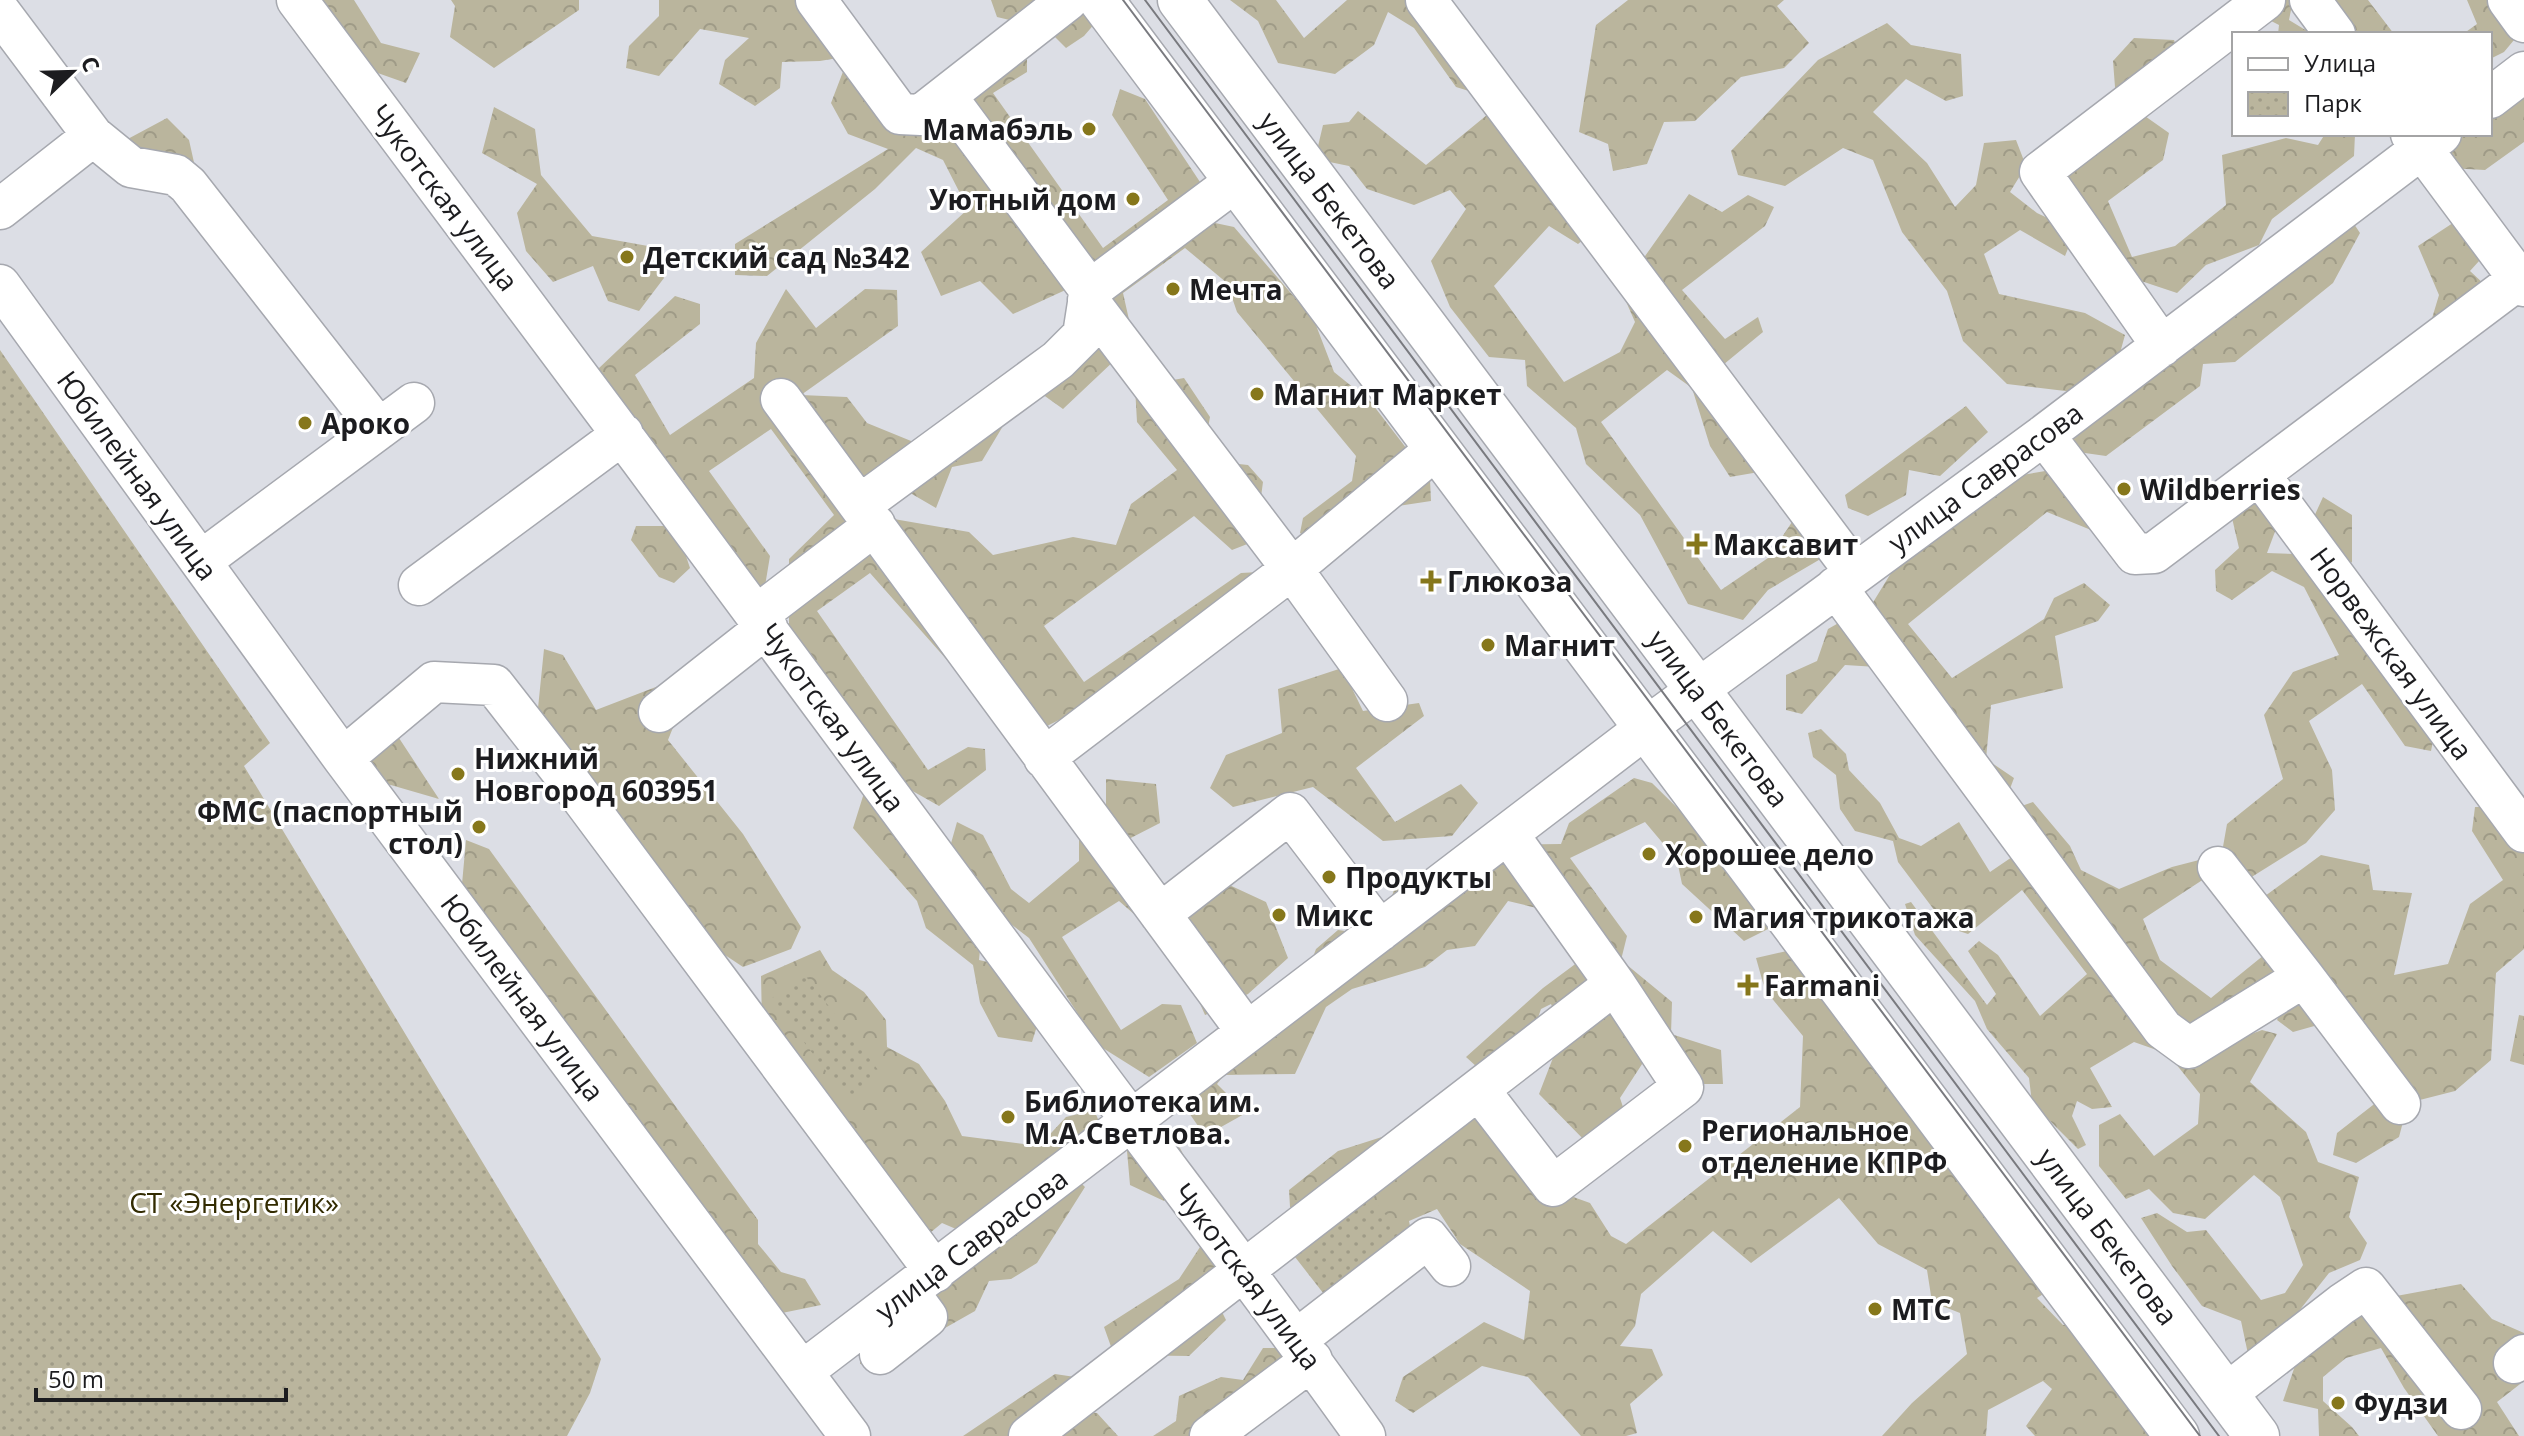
<svg xmlns="http://www.w3.org/2000/svg" width="2524" height="1436" viewBox="0 0 2524 1436" font-family="'Open Sans',sans-serif">
<style>
.forest{fill:url(#forest-crowns)}
.park{fill:url(#park-dots)}
.lines{fill:none;stroke-linecap:round;stroke-linejoin:round}
.minor-casing{stroke:#a6a8af;stroke-width:43}
.major-casing{stroke:#a6a8af;stroke-width:47}
.minor{stroke:#fff;stroke-width:40}
.major{stroke:#fff;stroke-width:44}
.tram{stroke:#797a7f;stroke-width:2}
.poi-dot{fill:#86771b;stroke:#fff;stroke-width:3}
.labels{text-anchor:middle;dominant-baseline:central;stroke-width:6;stroke-linejoin:round;paint-order:stroke}
.poi-label{font-size:28px;font-weight:bold;fill:#1c1c1f;stroke:#fff;text-anchor:start}
.street-label{font-size:28px;fill:#1c1c1f;stroke:#fff}
.park-label{font-size:28px;fill:#322b01;stroke:#fff}
</style>
<defs>
<pattern id="forest-crowns" width="20" height="18" patternUnits="userSpaceOnUse" patternTransform="scale(2)"><rect width="20" height="18" fill="#bab59d"/><path d="M2 6a3 3 0 1 1 6 0M12 15a3 3 0 1 1 6 0" fill="none" stroke="#9f9b87"/></pattern>
<pattern id="park-dots" width="8" height="8" patternUnits="userSpaceOnUse" patternTransform="scale(2)"><rect width="8" height="8" fill="#bab59d"/><path d="M2 2h.1M6 6h.1" fill="none" stroke="#9f9b87" stroke-width="1.8" stroke-linecap="round"/></pattern>
</defs>
<rect width="100%" height="100%" fill="#dcdee5"/>
<path class="forest" d="M320 0H354L381 43 420 53 406 83 372 71Z
M451 0H579V10L494 68 450 37 455 6Z
M659 0H806L902 95 937 118 965 91 1027 53V72L993 93 1103 248 1168 200 1112 115 1120 89 1145 99 1200 182 1201 220 1234 227 1314 320 1334 372 1370 401 1430 479 1431 501 1398 506 1335 552 1300 533 1303 518 1352 481 1356 456 1237 312 1227 283 1185 248 1123 293 1134 342 1063 409 1042 394 1076 320 1072 287 1013 314 980 281 941 296 921 252 968 209 943 160 916 148 875 189 767 276 735 275V244L888 149 848 134 831 103 849 56 820 61 782 62 780 88 755 106 719 84 725 60 749 38 700 29 659 76 626 68 629 46 659 16Z
M991 0H1067L1102 15 1084 36 1066 48 1047 29 997 17Z
M1230 0H1276L1304 38 1347 0H1438L1485 96 1456 87 1414 28 1388 12 1374 45 1335 74 1278 63 1258 21Z
M1628 0H1784L1777 6 1809 43 1784 68 1741 77 1695 121 1664 122 1647 164 1613 171 1608 144 1579 132 1596 25Z
M2230 0H2293L2289 20 2312 34H2278L2279 25Z
M2334 0H2368L2394 34H2355Z
M2467 0H2524V28L2504 52 2490 59V34H2463L2477 24Z
M1887 23 1911 45 1961 54 1963 96 1946 101 1906 79 1873 112 1927 163 1955 207 1976 185 1984 143 2016 140 2026 166 2010 192 2037 213 2075 231 2065 256 2020 230 1984 254 1999 294 2085 313 2125 335 2115 371 2082 393 2007 384 1963 341 1947 291 1902 232 1873 160 1843 148 1785 186 1738 175 1731 151 1818 60Z
M2134 38 2174 40 2179 53 2125 102 2169 133 2163 160 2108 201 2132 257 2175 246 2226 205 2222 155 2286 138 2318 145 2325 134H2355L2354 156 2272 219 2259 245 2206 265 2177 293 2114 272 2052 180 2064 127 2116 100 2113 61Z
M2524 88V142L2485 170 2447 168 2446 145 2458 134H2490V106Z
M494 107 535 129 541 175 592 236 648 246 664 278 639 311 608 301 593 266 553 282 526 251 517 213 537 184 482 153Z
M1493 110 1545 136 1522 162 1570 196 1589 235 1578 244 1549 226 1494 286 1564 382 1620 352 1635 322 1621 290 1689 194 1722 212 1748 195 1774 207 1765 226 1682 290 1725 339 1758 317 1763 332 1712 374 1748 399 1767 420 1759 472 1730 477 1710 446 1692 388 1667 370 1601 422 1721 590 1768 558 1792 522 1817 531 1829 554 1768 590 1743 620 1688 604 1640 515 1586 464 1576 428 1527 386 1525 360 1489 357 1450 307 1431 261 1466 209 1450 190 1414 205 1367 189 1349 166 1315 159 1323 125 1349 122 1358 111 1426 165Z
M167 118 189 140 197 176 124 141Z
M2346 212 2360 233 2333 283 2235 362 2203 364 2200 386 2106 456 2078 452 2064 432Z
M2462 217 2489 250 2470 271 2485 285 2430 325 2439 295 2418 246Z
M786 289 816 328 865 289 897 290 898 326 801 395 847 397 867 423 916 443 1009 416 982 461 952 467 936 508 905 490 870 487 888 518 969 532 993 555 1073 537 1116 545 1131 504 1177 470 1137 422 1135 387 1184 378 1210 417 1202 460 1248 465 1263 482 1255 541 1232 550 1194 516 1044 626 1084 682 1241 573 1259 572 1197 651 1047 726 1000 720 870 573 817 611 928 770 968 747 985 749 986 770 939 806 909 789 789 633V559L834 515 771 429 709 471 770 556 764 592 598 369 675 296 700 304V324L635 375 670 435 754 378 756 343Z
M1966 406 1988 432 1940 476 1909 470 1906 495 1868 516 1848 508 1845 495Z
M2057 469 2126 522 2091 530 2047 512 1908 624 1952 678 2044 619 2054 598 2084 583 2110 605 2098 621 2055 636 2063 688 1991 705 1986 759 2014 778 2005 802 1933 753 1877 667 1845 665 1802 714 1786 710V675L1817 661 1828 629 1872 604 1891 573 1999 479Z
M2260 493 2282 513 2267 553 2297 554 2323 497 2352 515V562L2327 582 2437 722 2431 751 2405 746 2362 684 2309 721 2332 770 2335 810 2306 843 2250 878 2221 858 2227 824 2283 779 2264 715 2293 672 2339 655 2304 587 2272 571 2232 600 2216 591 2215 570 2239 548 2232 518Z
M636 526H665L686 556 690 568 674 583 659 577 631 540Z
M544 649 563 655 596 710 661 685 682 705 668 740 743 834 801 927 791 949 743 967 692 933 537 718Z
M1342 668 1363 711 1419 703 1424 716 1356 768 1395 822 1461 784 1478 803 1452 836 1383 841 1313 787 1233 807 1210 788 1226 755 1282 733 1278 689Z
M410 715 399 738 439 799 377 781 358 721Z
M1821 729 1846 754 1849 770 1880 803 1899 838 1921 846 1959 822 1990 872 2012 857 1996 815 2033 802 2070 846 2081 870 2119 889 2172 867 2203 859 2207 877 2143 919 2160 960 2211 998 2264 955 2280 980 2219 1046 2262 1030 2277 1034 2250 1082 2306 1132 2318 1162 2359 1177 2349 1217 2367 1243 2360 1260 2329 1273 2295 1316 2248 1354 2241 1321 2202 1306 2172 1266 2141 1218 2157 1213 2187 1232 2206 1230 2261 1300 2285 1293 2303 1265 2280 1197 2254 1175 2205 1219 2173 1213 2149 1189 2126 1199 2099 1166V1125L2120 1114 2154 1156 2198 1124 2200 1094 2168 1054 2134 1042 2090 1068 2112 1107 2092 1109 2077 1101 2072 1116 2086 1145 2078 1149 2032 1103 2029 1078 1987 1029 1975 1001 1915 935 1905 904 1911 902 1987 1005 1996 994 1968 951 1979 941 1998 955 2040 1016 2087 974 2022 890 1968 934 1947 927 1898 862 1893 841 1855 831 1840 809 1836 775 1813 757 1808 733Z
M1634 778 1652 783 1713 843 1717 863 1764 903 1768 929 1744 941 1682 884 1677 860 1645 822 1570 858 1627 936 1621 960 1672 1002 1671 1034 1721 1050 1723 1084H1694L1659 1038 1620 1098 1627 1119 1591 1147 1539 1094 1563 1032 1551 1004 1541 1009 1529 1044 1477 1067 1466 1057 1543 988 1578 962 1541 909 1508 901 1475 946 1447 950 1425 967 1352 989 1326 1007 1295 1074 1224 1075 1217 1084 1246 1113 1205 1136 1178 1097 1290 1018 1316 949 1338 930 1359 933 1386 917 1395 886 1413 874 1453 886 1501 845 1561 844 1569 823Z
M1106 779 1156 784 1160 823 1119 844 1151 883H1225L1266 902 1288 958 1248 994 1205 1015 1191 983 1158 935 1119 901 1062 937 1121 1030 1162 1004 1181 1005 1197 1043 1149 1077 1098 1045 1029 938 984 903 950 847 957 822 983 835 1011 889 1029 903 1079 861V836L1106 821Z
M864 793 982 929 979 960 1010 967 1042 1010 1032 1042 998 1037 980 1003 973 965 926 928 917 901 853 828Z
M2524 806V949L2496 973 2491 1060 2455 1091 2408 1103 2399 1137 2356 1163 2333 1155 2337 1133 2382 1098 2325 1023 2293 1032 2277 1020 2291 992 2265 896 2321 855 2369 865 2373 890 2412 893 2394 975 2448 964 2470 904 2503 880 2472 831 2475 807Z
M466 840 489 849 758 1220V1244L781 1272 805 1279 821 1305 782 1313 461 895Z
M820 950 832 970 864 992 886 1020 887 1047 919 1064 945 1101 962 1136 1039 1146 1066 1117 1094 1110 1102 1128 1074 1176 1085 1187 1037 1263 1011 1279 989 1281 975 1311 945 1328 921 1329 896 1367 860 1364 861 1321 970 1235 942 1223 913 1247 762 1022 761 976Z
M1787 951 1848 1001 1843 1030 1883 1063 1892 1094 1928 1107 2062 1282 2037 1298 2063 1325 2087 1319 2166 1436H2035L2026 1426 2052 1389 2043 1381 1988 1410 1986 1436H1882L1912 1403 1967 1354 1960 1313 1932 1302 1927 1270 1878 1244 1839 1198 1751 1263 1713 1231 1641 1294 1635 1326 1620 1346 1652 1349 1663 1375 1630 1404 1637 1433 1626 1436H1581L1528 1377 1482 1366 1413 1413 1395 1401 1403 1377 1484 1322 1524 1340 1530 1291 1460 1244 1437 1209 1409 1221 1416 1255 1330 1230 1290 1207 1289 1190 1338 1151 1385 1136 1450 1089 1512 1123 1508 1162 1523 1179 1590 1203 1611 1236 1626 1244 1800 1107 1803 1036 1765 990 1756 958Z
M2519 1015 2524 1016V1065L2510 1061Z
M1153 1136 1180 1148 1194 1176 1164 1201 1130 1185 1127 1151Z
M1202 1244 1229 1273 1208 1284 1226 1320 1189 1356 1114 1355 1104 1327 1179 1279Z
M2461 1284 2492 1319 2524 1333V1381L2497 1402 2519 1436H2438L2404 1388 2381 1348 2346 1358 2323 1377V1401L2352 1427 2359 1436H2319L2318 1409 2283 1401 2299 1354 2380 1299Z
M1263 1348H1284L1286 1368 1201 1436H1153L1176 1421 1179 1396 1221 1377 1243 1380Z
M1055 1374 1075 1377 1056 1409 1097 1413 1118 1436H963Z"/>
<path class="park" d="M0 350 270 743 244 766 601 1359 590 1393 567 1436H0Z
M804 974 882 1075 849 1101 771 999Z
M1365 1188 1404 1239 1327 1298 1288 1248Z"/>
<g class="lines">
<defs>
<path id="minor" d="M297 0C554 343 811 687 1065 1032 1165 1167 1268 1299 1365 1436
M816 0 900 114 921 115 1068 0
M1426 0 1855 572
M2310 0 2335 34
M2508 0 2524 22
M0 12 93 136 0 209
M946 96 1090 290 1236 181
M2490 98 2524 72
M2411 134 2524 286
M93 136 131 167 176 175 188 185 379 429
M0 285 343 758 850 1436
M1088 300 1292 569 1387 701
M2162 346 2040 172 2265 0
M781 399 1247 1032
M2044 435 2135 554 2154 553 2519 279
M2259 474 2524 832
M860 505 1058 360 1083 335 1090 290
M201 561 414 403
M419 585 623 434
M1836 587 2163 1029 2189 1048 2304 977 2218 867
M757 615 875 525
M659 712 767 627
M343 758 434 682 494 685 569 781 935 1272
M1044 758 1292 569 1436 449
M1160 914 1290 813 1380 931
M2304 977 2400 1104
M1479 1090 1553 1186 1683 1087 1615 984
M1296 1340 1428 1238 1450 1266
M880 1354 927 1317 908 1291
M2514 1363 2524 1355
M803 1371 1659 718 2044 435 2441 134
M2226 1394 2342 1304 2366 1288 2461 1409
M1029 1436 1615 984 1508 834
M1210 1436 1312 1360"/>
<path id="major" d="M1101 0 2177 1436
M1180 0 2257 1436"/>
</defs>
<use href="#minor" class="minor-casing"/>
<use href="#major" class="major-casing"/>
<use href="#minor" class="minor"/>
<use href="#major" class="major"/>
<path class="tram" d="M1123 0 2200 1436
M1145 0 2219 1436"/>
</g>
<g class="poi-dot">
<circle cx="1089" cy="129" r="8"/>
<circle cx="1133" cy="199" r="8"/>
<circle cx="627" cy="257" r="8"/>
<circle cx="1173" cy="289" r="8"/>
<circle cx="1257" cy="394" r="8"/>
<circle cx="305" cy="423" r="8"/>
<circle cx="2124" cy="489" r="8"/>
<path d="M1693 532h8v8h8v8h-8v8h-8v-8h-8v-8h8z"/>
<path d="M1427 569h8v8h8v8h-8v8h-8v-8h-8v-8h8z"/>
<circle cx="1488" cy="645" r="8"/>
<circle cx="458" cy="774" r="8"/>
<circle cx="479" cy="827" r="8"/>
<circle cx="1649" cy="854" r="8"/>
<circle cx="1329" cy="877" r="8"/>
<circle cx="1279" cy="915" r="8"/>
<circle cx="1696" cy="917" r="8"/>
<path d="M1744 973h8v8h8v8h-8v8h-8v-8h-8v-8h8z"/>
<circle cx="1008" cy="1117" r="8"/>
<circle cx="1685" cy="1146" r="8"/>
<circle cx="1875" cy="1309" r="8"/>
<circle cx="2338" cy="1403" r="8"/>
</g>
<g class="labels">
<g class="poi-label">
<text x="1073" y="129" text-anchor="end">Мамабэль</text>
<text x="1117" y="199" text-anchor="end">Уютный дом</text>
<text x="643" y="257">Детский сад №342</text>
<text x="1189" y="289">Мечта</text>
<text x="1273" y="394">Магнит Маркет</text>
<text x="321" y="423">Ароко</text>
<text x="2140" y="489">Wildberries</text>
<text x="1713" y="544">Максавит</text>
<text x="1447" y="581">Глюкоза</text>
<text x="1504" y="645">Магнит</text>
<text x="474" y="758">Нижний<tspan x="474" dy="32">Новгород 603951</tspan></text>
<text x="463" y="811" text-anchor="end">ФМС (паспортный<tspan x="463" dy="32">стол)</tspan></text>
<text x="1665" y="854">Хорошее дело</text>
<text x="1345" y="877">Продукты</text>
<text x="1295" y="915">Микс</text>
<text x="1712" y="917">Магия трикотажа</text>
<text x="1764" y="985">Farmani</text>
<text x="1024" y="1101">Библиотека им.<tspan x="1024" dy="32">М.А.Светлова.</tspan></text>
<text x="1701" y="1130">Региональное<tspan x="1701" dy="32">отделение КПРФ</tspan></text>
<text x="1891" y="1309">МТС</text>
<text x="2354" y="1403">Фудзи</text>
</g>
<g class="street-label">
<text transform="translate(445 197) rotate(53)">Чукотская улица</text>
<text transform="translate(1330 200) rotate(53)">улица Бекетова</text>
<text transform="translate(138 475) rotate(54)">Юбилейная улица</text>
<text transform="translate(1985 477) rotate(-36)">улица Саврасова</text>
<text transform="translate(2392 653) rotate(54)">Норвежская улица</text>
<text transform="translate(833 717) rotate(54)">Чукотская улица</text>
<text transform="translate(1719 718) rotate(53)">улица Бекетова</text>
<text transform="translate(523 997) rotate(53)">Юбилейная улица</text>
<text transform="translate(2108 1236) rotate(53)">улица Бекетова</text>
<text transform="translate(971 1244) rotate(-37)">улица Саврасова</text>
<text transform="translate(1248 1276) rotate(53)">Чукотская улица</text>
</g>
<g class="park-label">
<text x="234" y="1202">СТ «Энергетик»</text>
</g>
</g>
<rect x="2232" y="32" width="260" height="104" fill="#ffffff" stroke="#a4a4a5" stroke-width="2"/>
<rect x="2248" y="58" width="40" height="12" fill="#ffffff" stroke="#a4a4a5" stroke-width="2"/>
<text x="2304" y="72" font-size="24" fill="#1c1c1f">Улица</text>
<rect x="2248" y="92" width="40" height="24" fill="url(#park-dots)" stroke="#a4a4a5" stroke-width="2"/>
<text x="2304" y="112" font-size="24" fill="#1c1c1f">Парк</text>
<g transform="translate(72 72) rotate(67)" stroke="#ffffff" stroke-width="6" paint-order="stroke">
<path d="M0-6L14 30L0 20L-14 30Z" fill="#1c1c1f"/>
<text y="-12" font-size="22" font-weight="bold" text-anchor="middle" fill="#1c1c1f">С</text>
</g>
<path d="M36 1388v12h250v-12" fill="none" stroke="#1c1c1f" stroke-width="4"/>
<text x="48" y="1388" font-size="24" fill="#1c1c1f" stroke="#ffffff" stroke-width="6" paint-order="stroke">50 m</text>
</svg>
